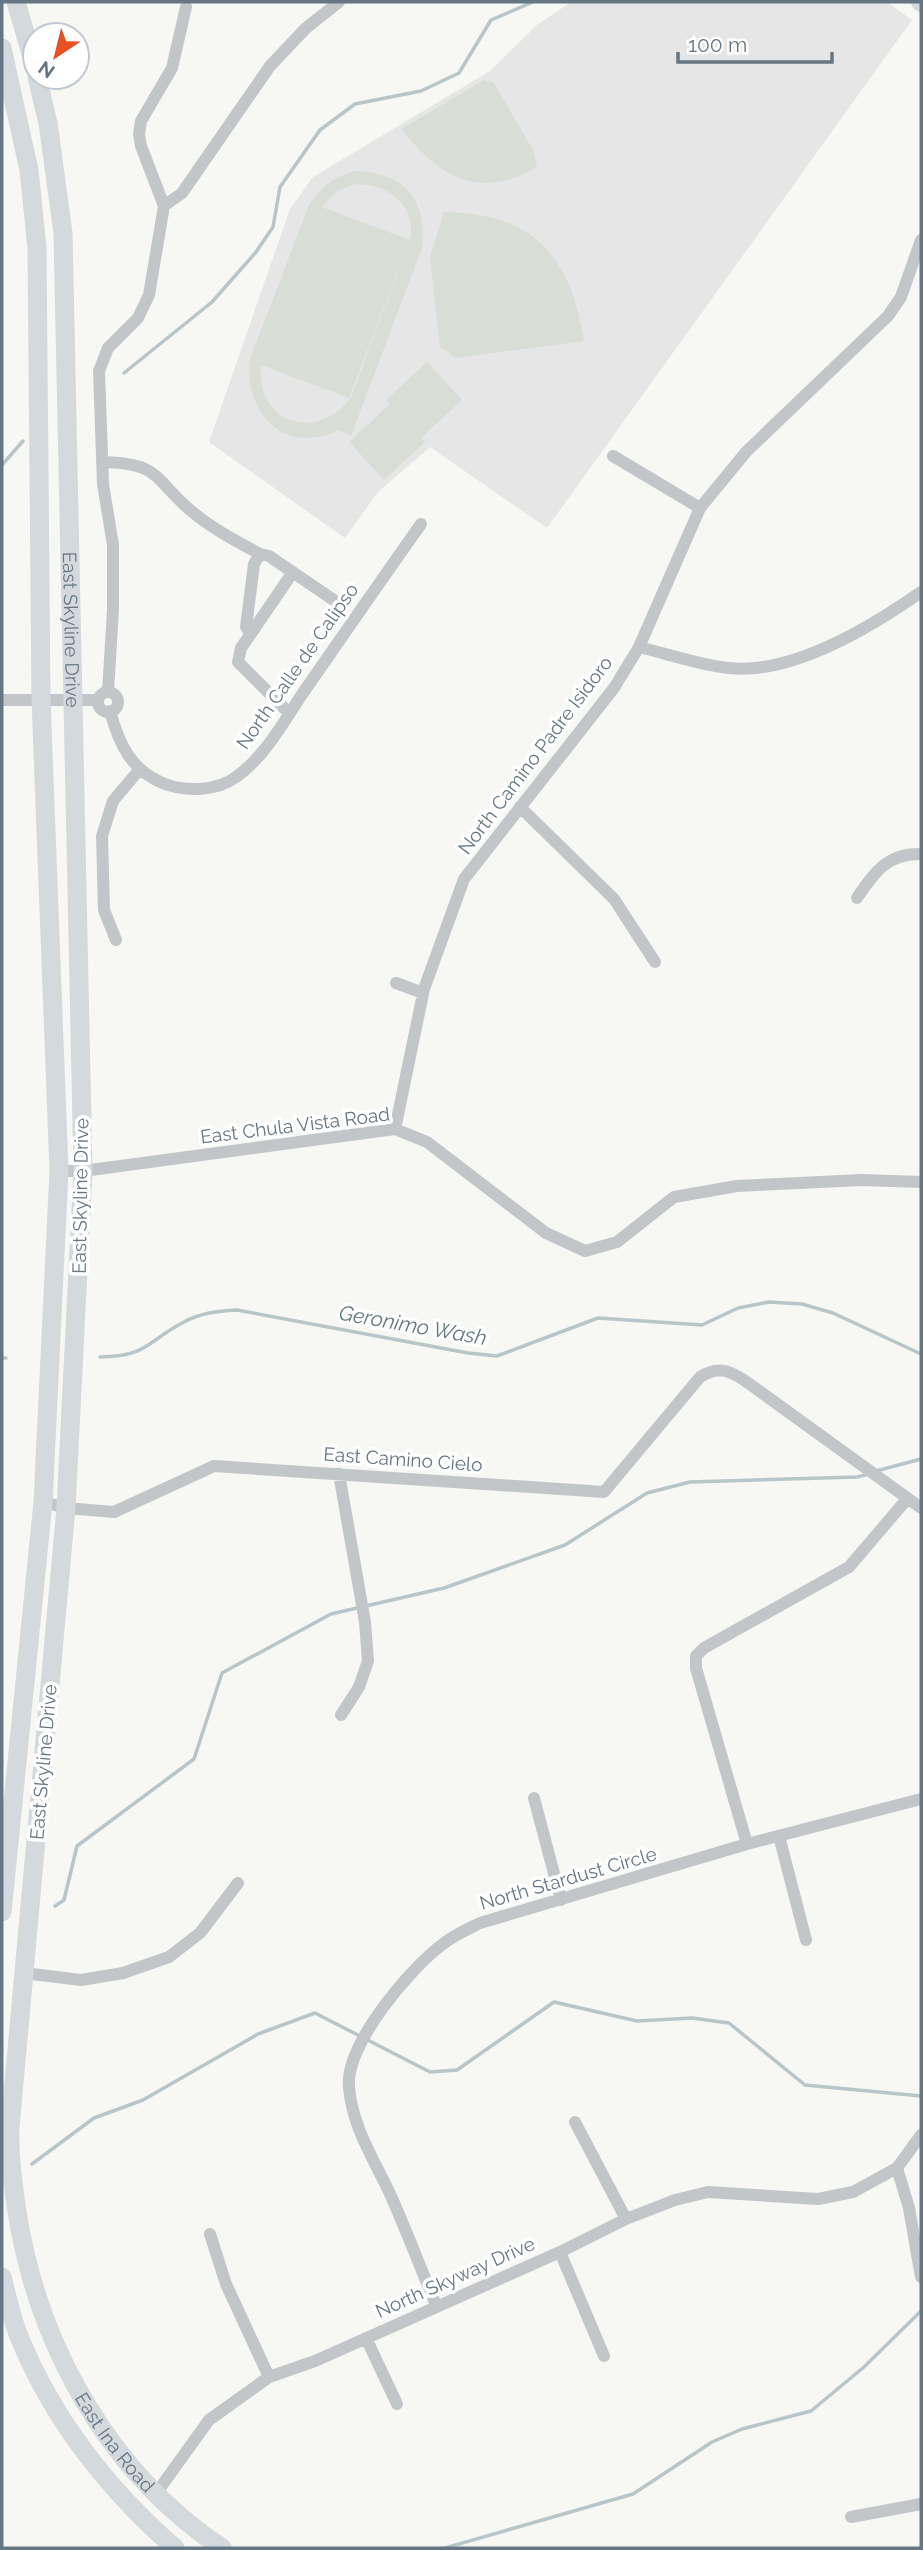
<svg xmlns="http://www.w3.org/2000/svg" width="923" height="2550" viewBox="0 0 923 2550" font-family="Raleway,sans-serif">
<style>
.built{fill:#e5e6e5}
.pitch{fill:#d8ded5;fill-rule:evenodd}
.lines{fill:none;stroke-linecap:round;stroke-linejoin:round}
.stream{stroke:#b8c5c9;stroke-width:3.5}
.street{stroke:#c2c6c9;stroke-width:12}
.secondary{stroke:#d4d9dd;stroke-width:18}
.primary{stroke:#d4d9dd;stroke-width:19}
.labels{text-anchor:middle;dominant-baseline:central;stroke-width:7;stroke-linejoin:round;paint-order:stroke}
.street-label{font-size:19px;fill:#657785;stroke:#fff}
.water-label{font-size:21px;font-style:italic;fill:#617982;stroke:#fff}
</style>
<rect width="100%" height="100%" fill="#f7f7f4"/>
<path class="built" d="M571 2H887L912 20 547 528 430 447 378 492 345 538 209 442 290 209 313 177 490 71 537 25Z"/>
<path class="pitch" d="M484 80 494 83 533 150 537 167C478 201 440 177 401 129Z
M355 171C404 172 428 200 422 248L351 436 338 430C285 457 243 412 250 359L309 205C322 186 333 177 355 171ZM352 185C384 181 418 204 410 240L322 207 336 192ZM409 242 351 397C318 444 255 423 261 365L349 398Z
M444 212C534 213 571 257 584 341L456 358 440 347 430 257Z
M427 362 462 400 422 437 425 442 384 480 349 442 390 404 386 400Z"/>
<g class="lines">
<path class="stream" d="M124 373 212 302 256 252 273 227 280 187 320 130 355 104 421 91 459 73 491 20 533 2
M2 465 23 441
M100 1357C147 1357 147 1341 184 1322 200 1313 218 1311 237 1310L468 1353 497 1356 598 1318 702 1325 738 1308 769 1302 802 1304 833 1313 921 1354
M2 1358H6
M876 1471 921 1459
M55 1906 64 1900 77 1846 194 1759 222 1673 331 1614 444 1588 565 1545 647 1493 690 1482 857 1477 869 1474
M32 2164 94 2118 143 2100 258 2034 315 2013 430 2072 457 2070 554 2002 637 2021 692 2018 729 2023 805 2085 921 2096
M445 2548 633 2494 712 2442 742 2429 811 2411 864 2367 921 2311"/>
<path class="street" d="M164 206 141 146 139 134 141 121 172 68 186 7
M613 456 700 508
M102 462C160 463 153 478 190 510 211 528 236 541 260 554L269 556 341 605
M251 634 246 627 254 564 260 554
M639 647C668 654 699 665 729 668 792 675 871 627 921 592
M108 692 113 610V545L103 484 99 371 108 348 138 318 149 295 164 206 182 193 270 66 306 28 339 2
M98 702a10 10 0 1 1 20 0a10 10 0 1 1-20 0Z
M2 700H98
M110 711C119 744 131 771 165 784 187 792 217 791 236 777 266 756 285 719 305 690 344 634 382 579 421 524
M289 713 238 662 241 648 293 572
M520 807 614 899 655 962
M857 898C874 873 887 853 921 854
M116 940 104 910 102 836 113 801 139 770
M396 983 423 993
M395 1129 424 989 464 879 614 688 639 647 700 508 746 452 888 316 901 297 921 240
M59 1171H83L395 1129 427 1142 546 1233 585 1251 617 1242 674 1197 737 1186 862 1180 921 1182
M339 1474 365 1622 368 1661 359 1687 341 1715
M43 1502 66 1508 114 1512 214 1466 604 1492 700 1377C717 1366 728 1370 744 1380L921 1508
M534 1798 561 1900
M779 1836 806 1940
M747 1844 696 1668V1656L704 1648 849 1567 907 1499
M24 1973 81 1980 123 1973 169 1957 200 1933 238 1883
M575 2122 626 2219
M897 2168 909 2208 921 2277
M210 2234 226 2284 269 2377
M560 2252 604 2356
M436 2305C421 2269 407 2232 391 2196 375 2161 352 2127 349 2087 345 2045 410 1968 443 1944 454 1935 468 1929 480 1923L747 1844 921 1799
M366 2338 397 2404
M155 2495 209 2420 269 2377 315 2361 560 2252 626 2219 675 2200 708 2192 818 2199 853 2192 897 2168 921 2135
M851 2517 921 2504"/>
<path class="secondary" d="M920 2 921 3"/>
<g class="primary">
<path d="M16 2 35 67"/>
<path d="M2 48 29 170 37 248 41 700 59 1171 43 1502 2 1912"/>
<path id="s1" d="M37 77 48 123 63 233 83 1171 66 1508 10 2127C9 2156 13 2184 17 2212 38 2345 108 2472 222 2548"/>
<path d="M2 2277C7 2296 11 2316 18 2334 51 2417 108 2490 175 2548"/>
</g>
</g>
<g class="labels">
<g class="street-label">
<text stroke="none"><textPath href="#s1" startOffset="555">East Skyline Drive</textPath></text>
<text transform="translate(297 666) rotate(-55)">North Calle de Calipso</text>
<text transform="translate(535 755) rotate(-53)">North Camino Padre Isidoro</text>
<text transform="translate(295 1125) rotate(-7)">East Chula Vista Road</text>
<text transform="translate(80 1196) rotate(-89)">East Skyline Drive</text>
<text transform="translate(403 1459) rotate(4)">East Camino Cielo</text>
<text transform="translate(43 1762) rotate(-85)">East Skyline Drive</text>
<text transform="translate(568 1878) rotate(-16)">North Stardust Circle</text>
<text transform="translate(455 2277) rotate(-24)">North Skyway Drive</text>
<text stroke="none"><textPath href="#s1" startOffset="2394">East Ina Road</textPath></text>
</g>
<g class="water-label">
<text transform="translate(413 1325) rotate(10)">Geronimo Wash</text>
</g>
</g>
<rect width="923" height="2550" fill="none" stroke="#657785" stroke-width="7"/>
<g transform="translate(56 56) rotate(215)"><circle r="33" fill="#ffffff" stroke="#c1c9ce" stroke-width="2"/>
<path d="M0-5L12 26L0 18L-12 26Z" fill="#e75124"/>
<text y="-10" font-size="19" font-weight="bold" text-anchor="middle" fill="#657785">N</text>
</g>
<path d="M678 52v10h154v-10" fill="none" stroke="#657785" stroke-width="3.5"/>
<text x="688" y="52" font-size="21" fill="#657785" stroke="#ffffff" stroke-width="5" paint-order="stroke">100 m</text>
</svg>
